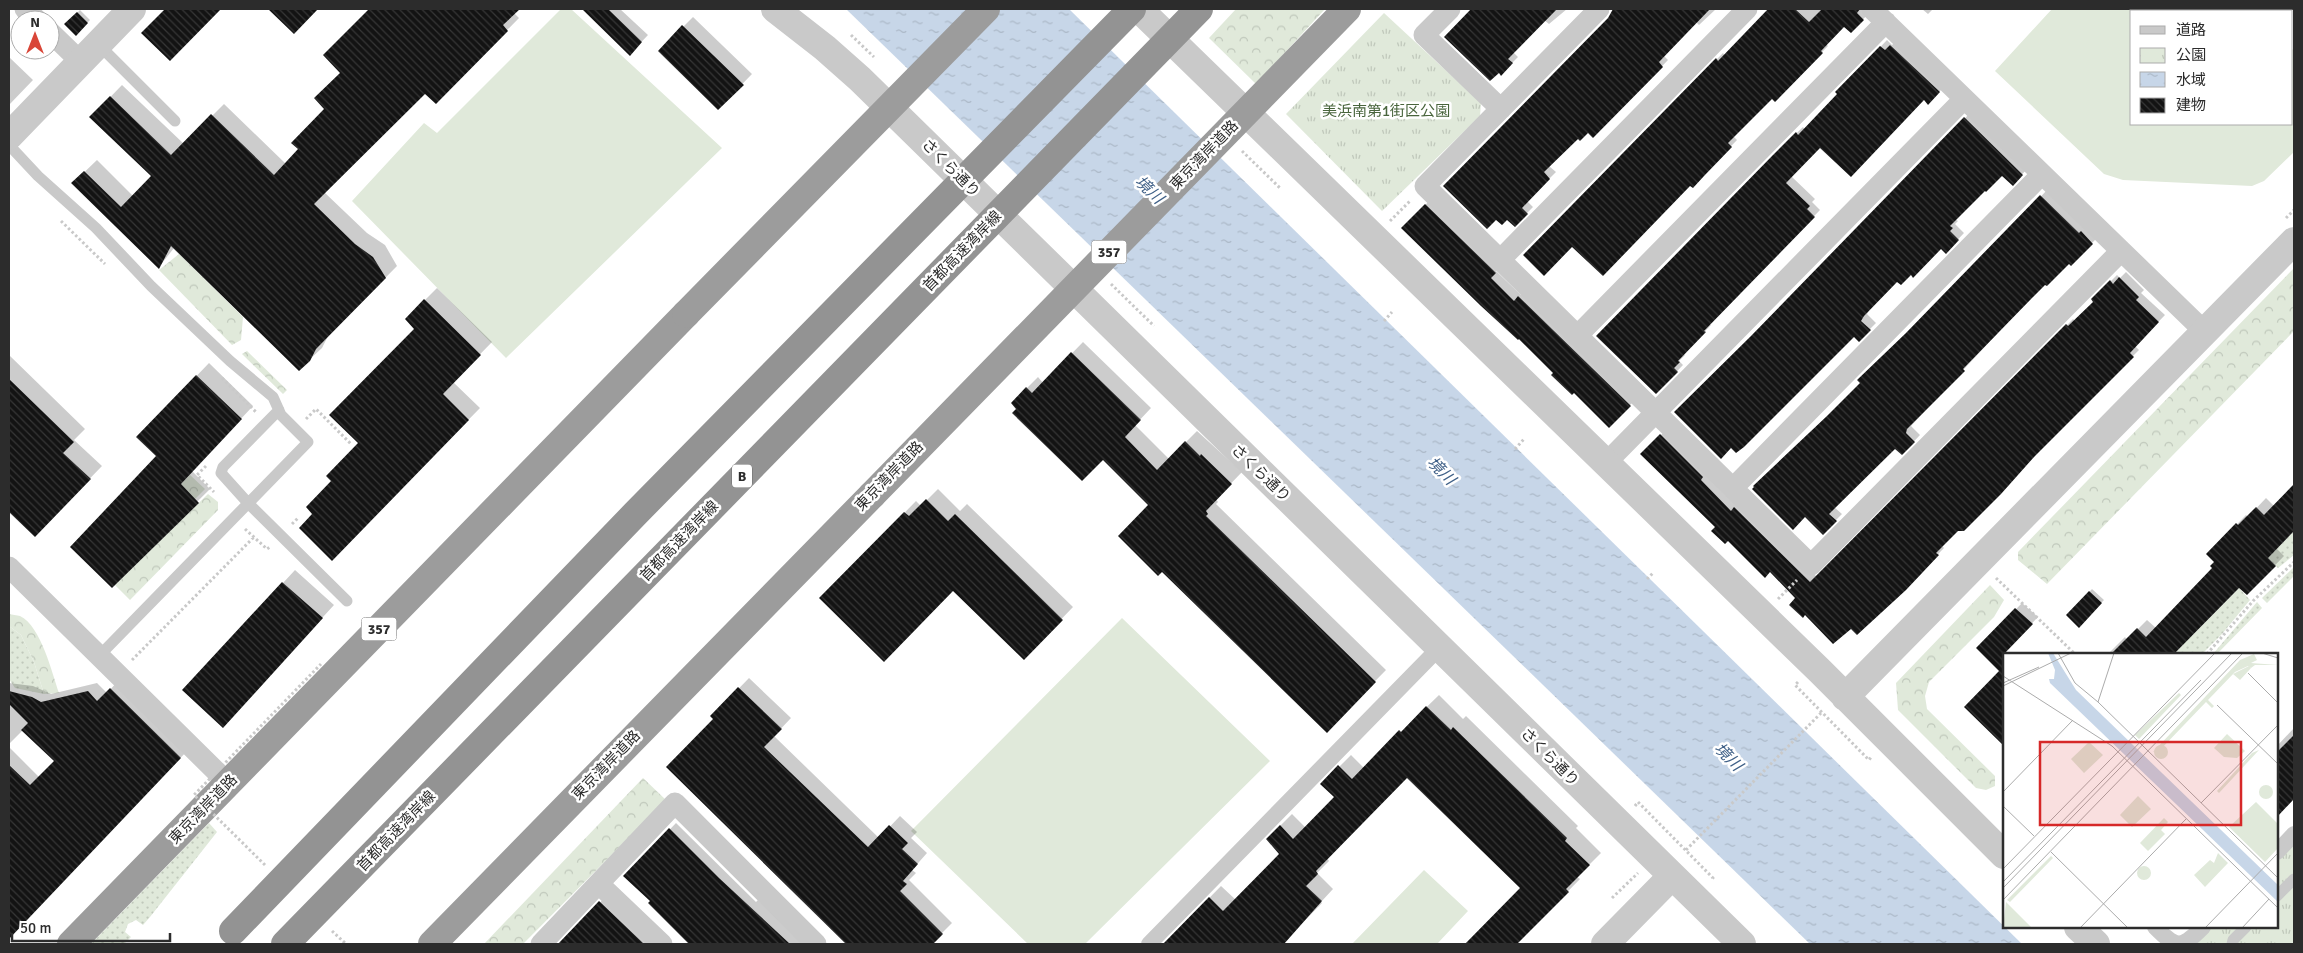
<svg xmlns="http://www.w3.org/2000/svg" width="2303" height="953" viewBox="0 0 2303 953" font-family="Signika,'Noto Sans JP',sans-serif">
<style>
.grass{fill:url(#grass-dots)}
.forest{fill:url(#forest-crowns)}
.park{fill:url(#park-tufts)}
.pitch{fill:#e0e9da}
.water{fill:url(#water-ripples)}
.shadow{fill:#0003}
.building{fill:url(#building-back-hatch)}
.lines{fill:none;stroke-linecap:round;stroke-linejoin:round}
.path{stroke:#c9c9c9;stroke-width:3;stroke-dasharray:2.5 2.5;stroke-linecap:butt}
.service{stroke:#c9c9c9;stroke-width:11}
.pedestrian{stroke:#c9c9c9;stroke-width:16}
.minor{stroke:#c9c9c9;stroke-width:21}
.tertiary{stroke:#c9c9c9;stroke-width:28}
.trunk{stroke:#9c9c9c;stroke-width:28}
.path-bridge{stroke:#c9c9c9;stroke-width:3;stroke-dasharray:2.5 2.5;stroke-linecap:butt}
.trunk-bridge{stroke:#9c9c9c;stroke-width:28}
.motorway-bridge{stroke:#939393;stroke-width:28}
.labels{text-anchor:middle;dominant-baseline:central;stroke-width:5;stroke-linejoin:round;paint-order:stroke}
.shield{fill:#fff;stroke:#6b6b6b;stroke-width:1}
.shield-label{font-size:14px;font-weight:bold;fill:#2c2c2c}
.park-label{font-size:15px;fill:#49653d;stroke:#fff}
.street-label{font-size:15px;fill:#2c2c2c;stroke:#fff}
.water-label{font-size:16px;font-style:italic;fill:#406188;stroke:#fff}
.inset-road{fill:none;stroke:#ababab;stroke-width:1}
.view{fill:#d62828;fill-opacity:0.15;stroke:#d62828;stroke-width:2.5}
.inset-edge{fill:none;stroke:#2c2c2c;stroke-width:2.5}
</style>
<defs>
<pattern id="grass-dots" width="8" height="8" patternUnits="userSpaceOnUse" patternTransform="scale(1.25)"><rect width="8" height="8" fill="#e0e9da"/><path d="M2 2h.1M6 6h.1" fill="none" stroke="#c0c8bb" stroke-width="1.8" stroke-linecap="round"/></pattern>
<pattern id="forest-crowns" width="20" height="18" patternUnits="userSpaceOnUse" patternTransform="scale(1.25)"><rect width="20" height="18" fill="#e0e9da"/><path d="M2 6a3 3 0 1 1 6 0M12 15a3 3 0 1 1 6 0" fill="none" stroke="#c0c8bb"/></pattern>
<pattern id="park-tufts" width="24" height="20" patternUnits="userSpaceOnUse" patternTransform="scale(1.25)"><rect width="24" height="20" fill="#e0e9da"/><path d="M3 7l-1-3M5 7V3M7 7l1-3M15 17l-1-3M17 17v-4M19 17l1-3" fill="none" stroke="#c0c8bb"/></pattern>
<pattern id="water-ripples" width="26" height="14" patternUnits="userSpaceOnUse" patternTransform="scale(1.25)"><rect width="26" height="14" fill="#c7d6e8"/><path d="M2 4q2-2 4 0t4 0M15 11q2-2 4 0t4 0" fill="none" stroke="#abb8c7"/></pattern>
<pattern id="building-back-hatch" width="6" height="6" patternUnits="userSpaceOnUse" patternTransform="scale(1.25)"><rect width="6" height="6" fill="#131313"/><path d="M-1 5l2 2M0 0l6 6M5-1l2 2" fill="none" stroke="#363636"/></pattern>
</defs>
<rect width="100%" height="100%" fill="#fff"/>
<path class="grass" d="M2294 531V555L2278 568 2268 558Z
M2294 567V576L2267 603 2262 598Z
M2239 588 2250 600 2222 634 2202 654H2174L2183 645 2177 639 2192 636Z
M2257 602 2262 608 2217 654H2213Z
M9 626 21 635 34 662 44 694 15 688 9 679Z
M209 823 217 832 150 917 143 925 136 920 128 924 125 932 131 937 124 944H91Z"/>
<path class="forest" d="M1236 9H1325L1256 84 1209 38Z
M179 254 243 317 241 340 232 345 159 270Z
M2294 268V331L2047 584 2018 560V552Z
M247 351 287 390 283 394 242 354Z
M190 475 205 489 195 499 181 484Z
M208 494 218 502V510L130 600 115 585Z
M1990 585 2004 600 1994 617 1929 682 1925 696 1927 709 1995 776V786L1986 790 1976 788 1898 710 1896 683Z
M9 614C12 615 17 615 20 616 41 626 52 673 59 693L44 694 34 662 21 635 9 626Z
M643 778 666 800 523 944H484Z"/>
<path class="park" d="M1384 13 1481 103 1480 116 1382 211 1286 114Z
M2294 843V944H2193L2211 927H2277V861Z"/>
<path class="pitch" d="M561 9H571L722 148 506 358 352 201 424 123 437 133Z
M2052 9H2251L2253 11H2132V124H2292V49L2294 51V152L2264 181 2252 186 2123 180 2104 174 1995 71Z
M1122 618 1270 761 1085 944H1028L911 831Z
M1424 870 1468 911 1437 944H1352Z"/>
<path class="water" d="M846 9H1069L2022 944H1810Z"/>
<path class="shadow" d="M370 9H518L514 13 519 18 436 102 425 92 324 192 367 233 385 245 397 266 328 336 322 348 309 360 174 248 159 267 73 183 97 160 133 196 152 176 91 117 122 85 184 144 224 104 286 164 300 149 326 109 341 73 324 55Z
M598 9H620L648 35 630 54 591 16Z
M1474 9H1567L1549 24 1544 20 1513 52 1518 57 1501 74 1446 37Z
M1615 9H1716L1699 25 1696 22 1664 56 1668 60 1593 137 1588 132 1578 137 1549 166 1556 172 1527 201 1533 207 1515 225 1507 218Z
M1771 9H1865L1869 13 1851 32 1844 25 1826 44 1828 46 1775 100 1772 97 1733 136 1737 140 1710 168 1717 59 1723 53 1725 56Z
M1922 9H1933L1928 14Z
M80 10 90 20 76 34 66 24Z
M693 17 752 74 718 109 659 51Z
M1887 40 1892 45 1897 40 1945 86 1928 103 1924 99 1820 147 1791 176 1815 199 1812 202 1820 210 1709 324 1711 325 1683 354 1685 355 1679 361 1683 365 1656 393 1780 149 1803 127 1805 130 1839 94 1837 92Z
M9 57 33 80 9 105Z
M1971 112 2028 168 2013 184 2002 174 1955 219 1958 221 1955 224 1964 233 1946 252 1941 248 1911 273 1897 280 1870 308 1867 314 1876 323 1859 340 1854 335 1754 334Z
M2047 190 2098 237 2071 264 2069 262 2035 293 1911 426 1920 435 1902 454 1895 447 1834 507 1842 514 1823 533 1806 516 1754 486 1862 383Z
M1432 198 1501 266 1496 271 1521 295 1525 291 1636 399 1609 426 1403 228Z
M2126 272 2144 290 2141 293 2165 315 2135 346 2139 350 1942 546 1944 548 1884 609 1852 627 1805 614 1797 598 1771 570 1716 527 1642 454 1667 429 1817 577 2073 319 2075 321 2095 302 2093 299 2117 275 2120 278Z
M437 288 492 342 453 382 480 408 332 559 314 514 333 481 360 443 416 329 406 319Z
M1083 342 1151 408 1135 425 1169 459 1197 431 1242 472 1216 499 1218 502 1216 504 1386 670 1326 731 1150 505 1103 458 1018 409 1027 388 1038 377 1043 383Z
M9 355 85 429 74 440 102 466 35 535 9 510Z
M209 363 253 406 192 471 210 489 112 586 158 456 138 437Z
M2294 486V530L2276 548 2284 556 2247 594 2239 586 2173 654H2108L2125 637 2127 640 2147 620 2156 628 2214 568 2216 562 2208 554 2246 515 2248 517 2266 498 2274 506Z
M938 489 960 511 967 504 1073 607 1024 658 954 589 821 598 916 501 921 506Z
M295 570 334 605 235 713 184 690Z
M2092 589 2104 600 2079 626 2068 615Z
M2022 603 2038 617 1994 663 1978 648Z
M2004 668V744L1966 707Z
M749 678 791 718 774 736 879 838 900 816 917 832 911 838 927 853 912 870 916 873 909 880 952 923 931 944H850L668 767 715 719 712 716Z
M119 680 189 749 9 937V747L39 777 55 761 23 730 9 744V683L33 686 51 694 97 683 107 693Z
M1439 695 1463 719 1466 716 1578 826 1576 828 1601 853 1577 877 1580 879 1516 944H1466L1522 888 1407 776 1327 858 1329 861 1317 873 1333 889 1321 902 1322 903 1282 944H1192L1188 940 1184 944H1164L1221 886 1236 900 1280 854 1267 839 1292 814 1306 828 1335 797 1322 784 1351 755 1364 768Z
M2294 728V797L2277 815V746Z
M676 823 756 902 758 900 808 944H691L649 903 652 901 625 876Z
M606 896 657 944H562Z"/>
<path class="building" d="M165 9H221L170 61 141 33Z
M268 9H318L294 34Z
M369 9H520L503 25 508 31 436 104 425 94 314 204 355 244 373 257 386 278 316 349 310 361 299 371 171 246 159 269 71 183 84 171 121 207 151 176 89 117 110 96 171 155 211 114 274 175 298 149 291 143 324 109 314 98 340 73 323 55Z
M582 9H608L642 42 630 56Z
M1471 9H1557L1508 59 1513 63 1501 76 1499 73 1490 81 1444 37Z
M1613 9H1710L1659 62 1663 67 1593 138 1588 133 1580 141 1578 139 1544 172 1550 179 1522 208 1528 214 1515 227 1507 220 1502 225 1496 220 1487 229 1443 186 1608 18Z
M1768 9H1795L1809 22 1822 9H1860L1857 13 1864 20 1851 33 1844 27 1821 51 1823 53 1775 102 1772 99 1728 143 1732 147 1704 176 1693 188 1690 186 1603 276 1572 247 1544 276 1523 255 1716 58 1718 61Z
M77 12 88 23 76 36 64 24Z
M682 25 744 85 718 110 658 51Z
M1890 45 1940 92 1928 105 1924 100 1851 177 1820 148 1786 183 1810 206 1807 209 1815 217 1704 331 1706 332 1678 361 1680 362 1674 368 1678 372 1656 394 1596 336 1773 155 1796 132 1798 135 1837 94 1835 92 1880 46 1885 50Z
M1964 117 2023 175 2013 186 2002 176 1986 192 1985 191 1950 226 1953 228 1950 231 1959 240 1946 254 1941 249 1913 278 1911 275 1901 285 1897 282 1864 316 1861 321 1871 330 1859 342 1854 337 1744 447 1736 453 1731 448 1721 459 1674 412 1751 336Z
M2040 195 2079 233 2081 231 2093 244 2071 266 2069 264 2047 286 2045 285 2032 298 1963 369 1965 371 1907 429 1906 433 1915 442 1902 455 1895 449 1829 514 1837 521 1823 535 1805 517 1793 530 1752 489 1754 487 1753 486 1827 416 1860 383 1857 380 1906 333Z
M1425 204 1496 273 1491 278 1514 301 1518 296 1631 406 1609 428 1574 393 1572 395 1551 375 1553 373 1519 339 1518 340 1481 306 1401 228Z
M2119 277 2139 297 2136 300 2159 322 2130 353 2134 357 2035 456 2001 494 1964 531H1958L1936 553 1939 555 1906 590 1857 635 1851 629 1833 644 1805 615 1803 618 1789 605 1795 598 1770 572 1765 578 1728 541 1725 544 1711 531 1715 527 1640 454 1660 434 1703 477 1701 480 1731 511 1734 507 1810 582 2066 324 2068 326 2093 302 2091 299 2110 280 2113 284Z
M424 299 481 355 443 394 469 420 332 561 299 528 312 514 306 507 331 481 326 476 358 443 329 415 414 329 405 319Z
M1071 352 1141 420 1125 437 1157 470 1185 441 1200 456 1201 454 1232 484 1206 511 1208 514 1206 516 1376 682 1327 733 1162 572 1158 576 1118 536 1148 505 1103 460 1082 481 1012 413 1016 409 1011 403 1026 387 1032 393Z
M196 375 242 419 181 484 199 503 112 588 70 547 156 456 136 437Z
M9 379 74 442 63 453 91 479 35 537 9 512Z
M2294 484V531L2268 558 2276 566 2247 595 2239 588 2174 654H2111L2137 628 2146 637 2212 568 2210 566 2214 562 2206 554 2236 523 2238 525 2256 507 2264 515Z
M926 499 948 521 955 514 1063 620 1024 660 953 591 884 662 819 598 904 512 909 516Z
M282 582 323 618 223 728 182 690Z
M2089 591 2102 603 2079 628 2066 615Z
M2015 608 2033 624 2004 654V746L1964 707 1999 671 1976 648Z
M738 687 782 729 764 747 868 847 889 825 908 843 902 849 918 864 903 881 907 884 900 891 943 934 933 944H846L666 767 713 719 710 716Z
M110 688 181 758 9 939V765L30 785 54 761 21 730 28 723 9 704V691L32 697 41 702 88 691 97 701Z
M1426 706 1451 730 1453 727 1567 838 1565 841 1590 865 1566 889 1569 892 1517 944H1465L1520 888 1407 778 1316 871 1318 874 1306 886 1322 901 1284 944H1163L1209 897 1223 911 1279 854 1266 839 1280 825 1293 839 1334 797 1320 784 1338 765 1352 779 1399 730 1401 732Z
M2294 735V799L2277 817V752Z
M669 828 719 878 790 944H689L648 903 650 901 623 876Z
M599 901 644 944H558Z"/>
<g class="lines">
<path class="path" d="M851 35 874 57
M1242 151 1281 189
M2286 218 2294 210
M61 221 105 264
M1390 221 1410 201
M1111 284 1154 326
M1384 321 1392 312
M222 378 256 412
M306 419 316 409 351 444
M1515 449 1525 438
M206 466 197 475 214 492
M292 524 298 518
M245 529 267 549 270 547
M1996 578 2074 653
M1647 579 1654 572
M1778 599 1797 580
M2207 654 2253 601 2294 562
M132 660 254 537
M1798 682 1795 685 1869 760 1872 756
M1635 806 1638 802 1713 878 1711 880
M1686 850 1821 713
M1612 898 1638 873"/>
<path class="service" d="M98 44 175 121
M9 145 38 176 96 228 151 286 230 361 273 397 281 415 308 442 100 655
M279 410 223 467 221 473 248 503 347 601
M2277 896 2294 879
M2232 944 2233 940 2246 927"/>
<path class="pedestrian" d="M2277 852 2294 834
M2155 927C2177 949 2181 949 2203 927
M1149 944 1439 648"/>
<path class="minor" d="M25 9 37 20
M1450 9 1424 35 1501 109
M1599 9 1425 186 1811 565 2121 251
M1872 9 2205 332
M50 32 81 62
M1500 260 1747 9
M1577 336 1886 22
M1606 463 1964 99
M1733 488 2042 174
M9 567 228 783
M599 884 662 944
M541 944 675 803 816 944"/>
<path class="tertiary" d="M775 9 825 48 860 79 1742 944
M1139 9 1820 671 2004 855
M9 136 132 9
M1845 697 2294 241
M2078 927 2096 944
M1605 944 1671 877"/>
<path class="trunk" d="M71 944 686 314
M432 944 872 495"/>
<path class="path-bridge" d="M265 865 194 795 321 664
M332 931 346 944"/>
<path class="trunk-bridge" d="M686 314 986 9
M872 495 1347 9"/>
<path class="motorway-bridge" d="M233 931 635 514 1132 9
M285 944 1199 9"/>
</g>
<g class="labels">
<g class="shield">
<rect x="1091.5" y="240.5" width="35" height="23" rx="4"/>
<rect x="732" y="464.5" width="20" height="23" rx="4"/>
<rect x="361.5" y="617.5" width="35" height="23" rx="4"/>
</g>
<g class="shield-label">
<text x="1109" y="252">357</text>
<text x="742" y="476">B</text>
<text x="379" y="629">357</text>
</g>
<g class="park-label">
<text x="1386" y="111">美浜南第1街区公園</text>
</g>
<g class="street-label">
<text transform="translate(1204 155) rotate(-46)">東京湾岸道路</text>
<text transform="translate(951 168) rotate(45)">さくら通り</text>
<text transform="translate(962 251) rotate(-46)">首都高速湾岸線</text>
<text transform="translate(1261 473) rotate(44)">さくら通り</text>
<text transform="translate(889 476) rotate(-46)">東京湾岸道路</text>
<text transform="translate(679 541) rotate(-46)">首都高速湾岸線</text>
<text transform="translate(1550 757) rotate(45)">さくら通り</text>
<text transform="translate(606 765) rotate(-46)">東京湾岸道路</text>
<text transform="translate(203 809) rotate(-46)">東京湾岸道路</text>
<text transform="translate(396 831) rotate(-46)">首都高速湾岸線</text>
</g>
<g class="water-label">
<text transform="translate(1149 190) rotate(43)">境川</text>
<text transform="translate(1441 471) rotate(45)">境川</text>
<text transform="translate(1728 757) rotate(45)">境川</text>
</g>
</g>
<g transform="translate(2003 653)">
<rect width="275" height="275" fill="#fff"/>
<path d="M176 40 178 42 136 86 132 82ZM256 139a7 7 0 1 1 14 0a7 7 0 1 1-14 0Z" fill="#e0e9da"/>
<path d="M251 1 254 7 248 10 275 12H252L248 15 245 13 232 19 205 47 211 53 209 55 203 49 157 97 150 99 237 7ZM256 97 216 140 214 138 249 100ZM48 203 50 205 7 249 4 247Z" fill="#e0e9da"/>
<path d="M246 13 248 15 237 27 230 21ZM151 99a7 7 0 1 1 14 0a7 7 0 1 1-14 0ZM253 149 275 171V195L262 209 226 174ZM215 200 225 210 202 234 191 222 207 207 211 210ZM134 220a7 7 0 1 1 14 0a7 7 0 1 1-14 0ZM3 249 29 275H0Z" fill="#e0e9da"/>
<path d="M224 81 242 98 234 105 221 104 211 95ZM86 89 100 102 81 120 68 106ZM135 143 148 156 129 174 117 162ZM161 165 165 169 158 177 162 181 145 198 137 190Z" fill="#e0e9da"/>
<path d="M45 0H50L73 37 275 232V249L47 30 46 26H51L52 17Z" fill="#c7d6e8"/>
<path class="inset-road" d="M55 0 72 30 95 49 275 225M259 0 275 5M245 20 275 50M0 23 109 93 275 255M0 30 36 14M0 33 68 0M95 49 111 0M214 52 275 111M0 139 70 67M198 150 275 72M0 153 31 183M48 199 125 275M0 216 212 0M0 229 198 27M0 235 229 0M0 247 240 0M77 275 183 166M202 275 275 200M239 275 266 246"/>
<path class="view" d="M37 89H238V172H37Z"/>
<rect width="275" height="275" class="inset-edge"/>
</g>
<rect width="2303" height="953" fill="none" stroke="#2c2c2c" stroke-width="20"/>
<rect x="2130" y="10" width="162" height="115" fill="#ffffff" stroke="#ababab"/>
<rect x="2140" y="26" width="25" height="8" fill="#c9c9c9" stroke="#ababab"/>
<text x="2176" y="35" font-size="15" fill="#2c2c2c">道路</text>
<rect x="2140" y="48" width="25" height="15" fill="url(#park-tufts)" stroke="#ababab"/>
<text x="2176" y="60" font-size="15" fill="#2c2c2c">公園</text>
<rect x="2140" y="72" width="25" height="15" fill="url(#water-ripples)" stroke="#ababab"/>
<text x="2176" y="85" font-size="15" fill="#2c2c2c">水域</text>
<rect x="2140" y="98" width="25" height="15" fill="url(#building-back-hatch)" stroke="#ababab"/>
<text x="2176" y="110" font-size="15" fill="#2c2c2c">建物</text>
<g transform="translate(35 35)"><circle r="24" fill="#ffffff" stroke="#ababab"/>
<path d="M0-4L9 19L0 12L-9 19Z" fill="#d94638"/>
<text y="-8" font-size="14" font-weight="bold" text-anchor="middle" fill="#2c2c2c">N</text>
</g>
<path d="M12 933v8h158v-8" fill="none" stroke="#2c2c2c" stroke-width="2.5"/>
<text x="20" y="933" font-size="15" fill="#2c2c2c" stroke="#ffffff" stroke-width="4" paint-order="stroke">50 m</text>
</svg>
